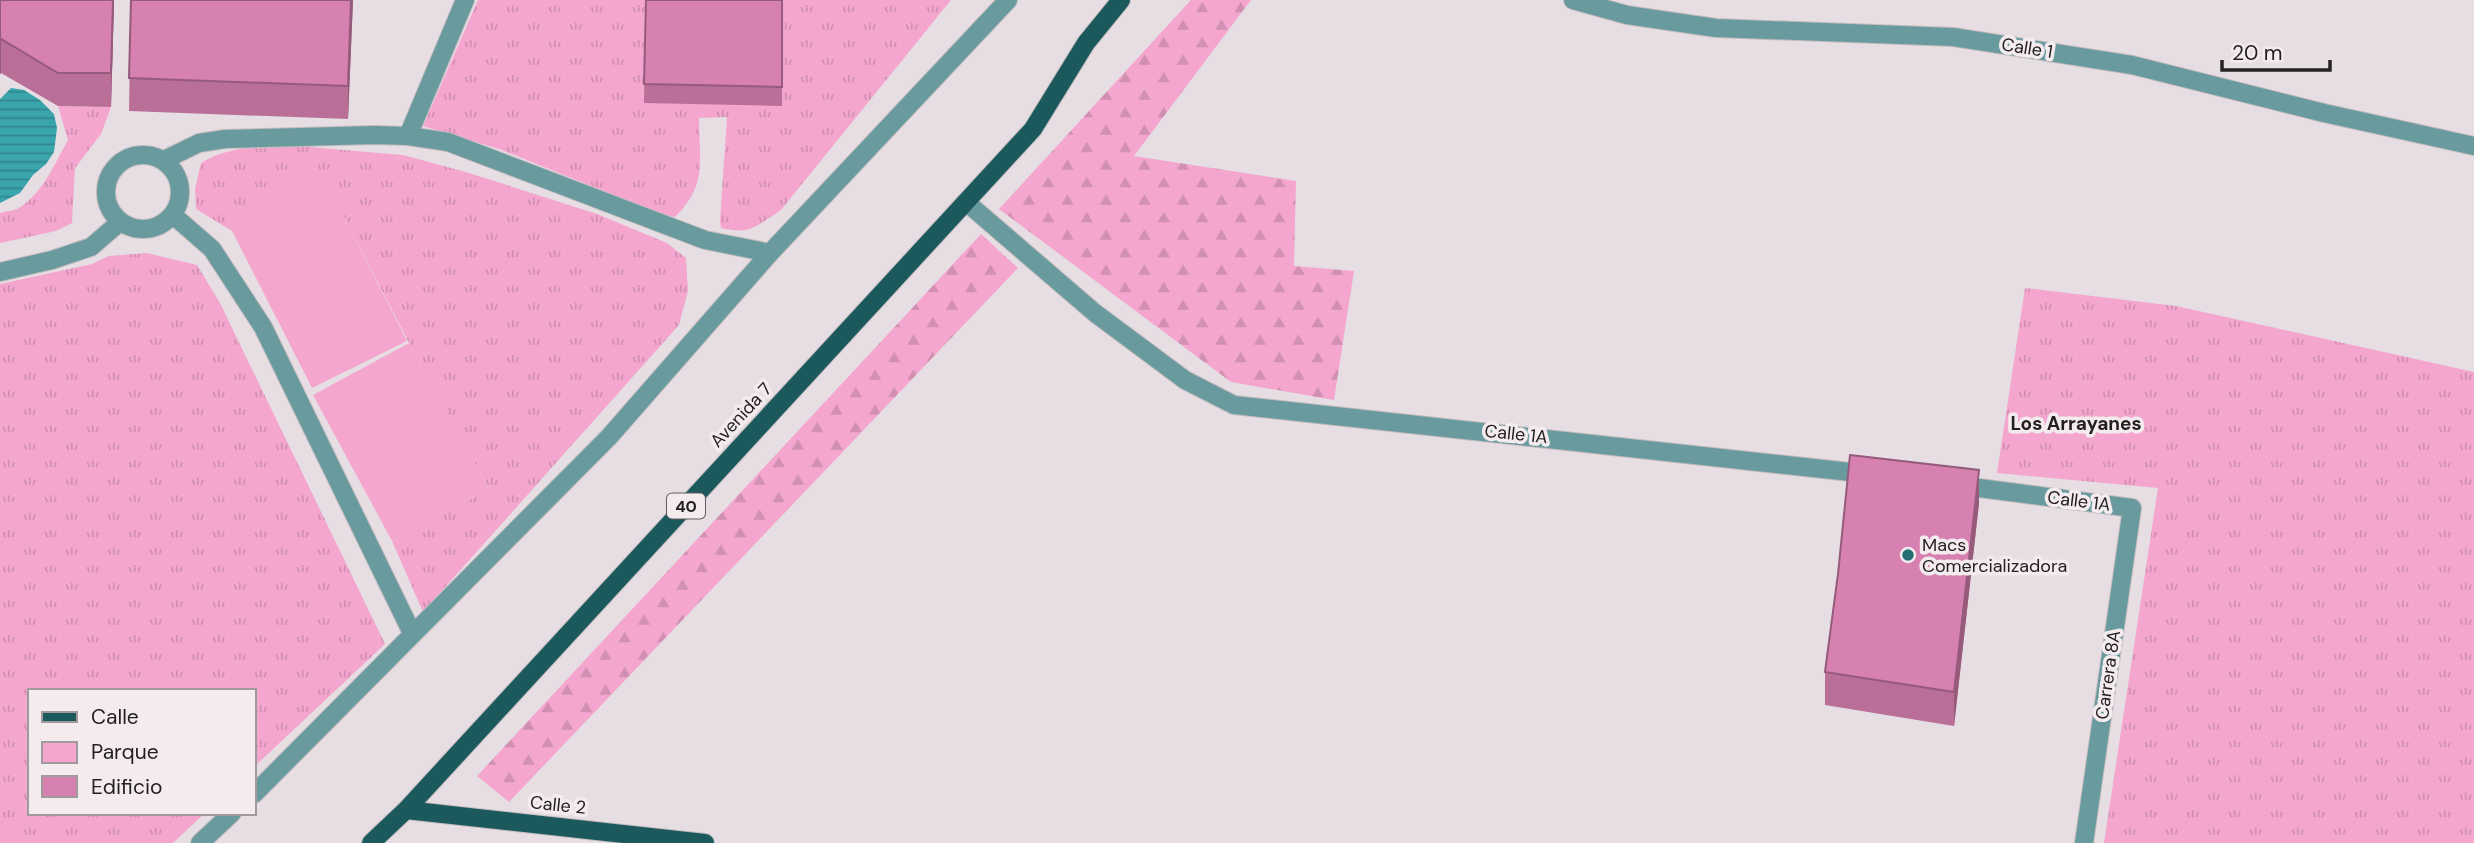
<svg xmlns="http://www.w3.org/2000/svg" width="2474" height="843" viewBox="0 0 2474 843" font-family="'DM Sans',sans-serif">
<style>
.grass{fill:url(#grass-tufts)}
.forest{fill:url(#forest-firs)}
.park{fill:#f4a6cf}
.water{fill:url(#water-rules)}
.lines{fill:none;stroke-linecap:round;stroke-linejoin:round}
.minor-casing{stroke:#c3bcbf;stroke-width:20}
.major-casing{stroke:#c3bcbf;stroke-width:20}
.minor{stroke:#689a9e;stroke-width:18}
.major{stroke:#1c595d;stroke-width:18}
.wall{fill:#b96f97}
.shaded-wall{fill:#965a7b}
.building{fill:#d781b0;stroke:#965a7b;stroke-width:2}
.poi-dot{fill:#236f74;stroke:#f4ebef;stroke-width:2.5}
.labels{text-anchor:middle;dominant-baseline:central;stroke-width:7;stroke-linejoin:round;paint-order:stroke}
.shield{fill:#f4ebef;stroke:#625d60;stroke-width:2}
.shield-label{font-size:16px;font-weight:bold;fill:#242022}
.street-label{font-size:18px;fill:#242022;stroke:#f4ebef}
.poi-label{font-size:18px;fill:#242022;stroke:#f4ebef;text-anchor:start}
.neighbourhood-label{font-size:19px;font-weight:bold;fill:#242022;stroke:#f4ebef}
</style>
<defs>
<pattern id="grass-tufts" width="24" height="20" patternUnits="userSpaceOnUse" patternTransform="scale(1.75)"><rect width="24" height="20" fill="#f4a6cf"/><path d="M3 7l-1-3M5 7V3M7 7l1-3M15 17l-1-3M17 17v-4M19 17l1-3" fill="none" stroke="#d18fb1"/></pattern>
<pattern id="forest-firs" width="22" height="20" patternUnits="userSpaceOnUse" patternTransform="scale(1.75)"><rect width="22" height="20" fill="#f4a6cf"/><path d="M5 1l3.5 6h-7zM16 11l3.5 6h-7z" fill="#d18fb1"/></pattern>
<pattern id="water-rules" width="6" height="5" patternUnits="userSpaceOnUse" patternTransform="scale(1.75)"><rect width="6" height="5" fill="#3aa5ad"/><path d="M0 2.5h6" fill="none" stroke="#31868c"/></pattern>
</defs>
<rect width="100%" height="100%" fill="#e6dee2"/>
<path class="grass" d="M478 0H951L781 210C756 226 751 235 721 228L720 221 727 117 699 118C699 161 708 185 675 217L663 215 499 149 423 126Z
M58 106 111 107 101 134 75 168 72 223 56 231 0 243V213C5 211 12 211 17 209 42 195 55 163 68 140Z
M286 145 403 155 466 172 597 214 667 243 686 258 688 291 679 325 423 612 392 541 489 489 409 343 320 170 226 217 232 231 196 209 195 189 201 163C227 147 256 147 286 145Z
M147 253 197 265 220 303 385 644 254 767V691H30V813H205L173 843H0V284L92 264 109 256Z
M2025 288 2176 306 2474 372V843H2104L2158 488 1997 473Z"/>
<path class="forest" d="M1191 0H1251L1134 156 1296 181 1294 266 1354 271 1334 400 1231 382 999 209Z
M981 234 1018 268 509 802 477 776Z"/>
<path class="park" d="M320 169 407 341 312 388 225 217Z
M409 343 489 489 392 541 313 395Z"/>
<path class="water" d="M11 88 24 90 40 100 54 114 57 128 54 152 46 164 33 175 20 193 0 203V99Z"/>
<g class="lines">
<defs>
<path id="minor" d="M1573 0 1627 15 1716 28 1953 37 2132 65 2324 113 2474 146
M408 136 465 0
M106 192a37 37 0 1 1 74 0a37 37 0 1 1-74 0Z
M164 160 199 143 225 139 375 135 408 136 448 142 705 240 770 253
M966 202 1095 313 1185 380 1234 405 1869 474
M173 215 212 249 263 327 412 633
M0 272 52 260 91 247 120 222
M1956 485 2132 508 2084 843
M254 794 609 437 770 253 1008 0
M200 843 232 813"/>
<path id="major" d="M406 810 705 843
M371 843 406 810 1033 129 1086 43 1121 0"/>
</defs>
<use href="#minor" class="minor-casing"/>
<use href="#major" class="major-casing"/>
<use href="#minor" class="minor"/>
<use href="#major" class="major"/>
</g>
<path class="wall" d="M0 0H114L111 107 58 106 1 73 0 74Z
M131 0H353L348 119 129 111Z
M646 0H782V106L644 103Z
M1979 503 1954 726 1825 705V672Z"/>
<path class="shaded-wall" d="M113 0H114L111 107V73Z
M351 0H353L348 119V86Z
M1 39V73L0 74V41Z
M1979 470V503L1954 726V692Z"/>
<path class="building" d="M0 0H113L111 73H58L1 39 0 41Z
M131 0H351L348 86 129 78Z
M646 0H782V87L644 84Z
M1850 455 1979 470 1954 692 1825 672 1838 574Z"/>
<circle class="poi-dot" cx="1908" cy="555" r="7"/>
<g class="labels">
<rect class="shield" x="667" y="493.5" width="38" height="25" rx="5"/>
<g class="shield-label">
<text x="686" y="506">40</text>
</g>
<g class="street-label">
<text transform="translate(2027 48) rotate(9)">Calle 1</text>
<text transform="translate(741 415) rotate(-47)">Avenida 7</text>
<text transform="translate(1516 434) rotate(6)">Calle 1A</text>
<text transform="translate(2079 501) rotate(7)">Calle 1A</text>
<text transform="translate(2108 675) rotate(-82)">Carrera 8A</text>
<text transform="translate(558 805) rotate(6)">Calle 2</text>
</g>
<g class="poi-label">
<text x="1922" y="545">Macs<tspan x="1922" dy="21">Comercializadora</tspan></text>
</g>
<g class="neighbourhood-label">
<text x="2076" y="423">Los Arrayanes</text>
</g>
</g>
<rect x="28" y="689" width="228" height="126" fill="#f4ebef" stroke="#a19a9d" stroke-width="2"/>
<rect x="42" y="712" width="35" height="10" fill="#1c595d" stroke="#a19a9d" stroke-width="2"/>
<text x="91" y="724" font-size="21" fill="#242022">Calle</text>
<rect x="42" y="742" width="35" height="21" fill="#f4a6cf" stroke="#a19a9d" stroke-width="2"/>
<text x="91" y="759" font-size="21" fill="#242022">Parque</text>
<rect x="42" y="776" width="35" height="21" fill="#d781b0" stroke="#a19a9d" stroke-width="2"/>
<text x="91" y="794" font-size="21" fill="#242022">Edificio</text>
<path d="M2222 60v10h108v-10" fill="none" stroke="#242022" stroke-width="3.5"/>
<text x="2232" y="60" font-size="21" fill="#242022" stroke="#f4ebef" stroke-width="5" paint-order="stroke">20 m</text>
</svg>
